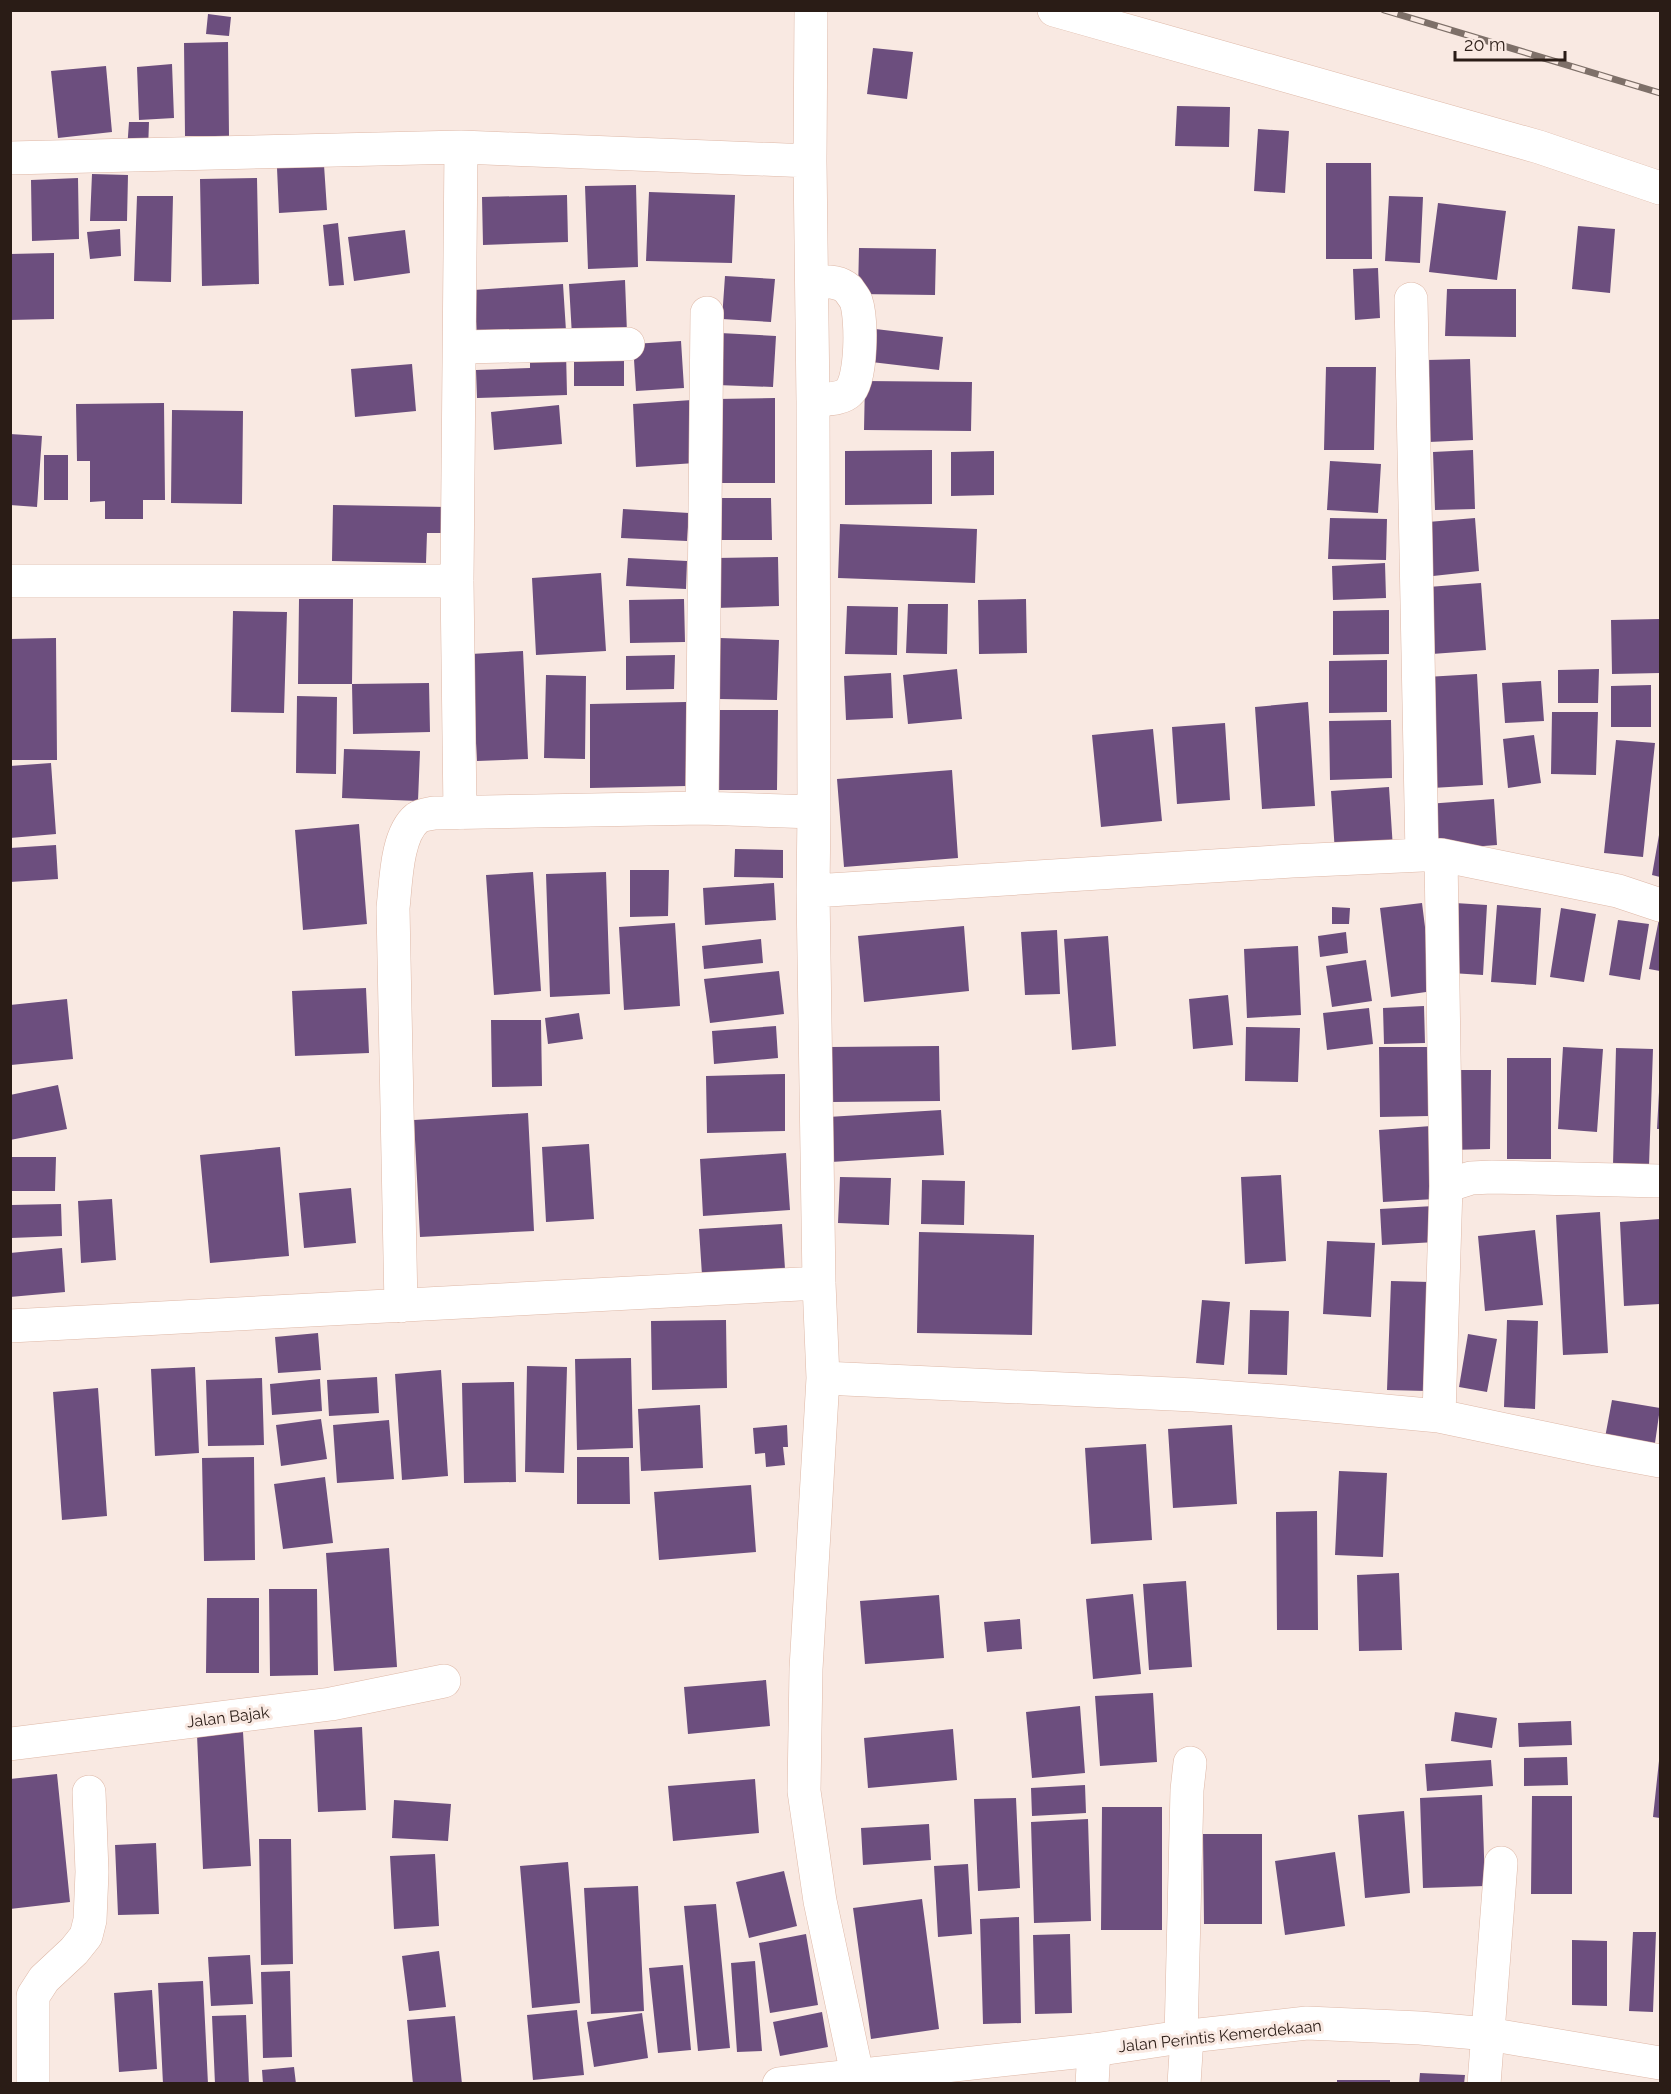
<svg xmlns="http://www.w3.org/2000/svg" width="1671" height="2094" viewBox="0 0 1671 2094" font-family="Raleway,sans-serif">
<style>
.building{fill:#6c4e7e}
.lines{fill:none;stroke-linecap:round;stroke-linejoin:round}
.street-casing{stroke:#deb8a7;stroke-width:34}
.secondary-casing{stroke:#deb8a7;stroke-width:34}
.street{stroke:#fff;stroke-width:33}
.secondary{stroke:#fff;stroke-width:33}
.rail-casing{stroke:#7e7069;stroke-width:7}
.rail{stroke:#f9e9e2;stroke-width:4.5;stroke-dasharray:14;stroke-linecap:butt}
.labels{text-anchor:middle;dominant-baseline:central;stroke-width:6;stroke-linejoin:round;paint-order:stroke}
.street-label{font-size:16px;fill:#2a1c16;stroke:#f9e9e2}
</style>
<rect width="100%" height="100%" fill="#f9e9e2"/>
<path class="building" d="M208 14 231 17 229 36 206 34Z
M228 42 229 136H185L184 43Z
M873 48 913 52 907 99 867 94Z
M172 64 174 118 139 120 137 67Z
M106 66 112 132 58 138 51 71Z
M1177 106 1230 107 1229 147 1175 146Z
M129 122H149L148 150H127Z
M1258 129 1289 131 1285 193 1254 191Z
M1326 163H1371L1372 259H1326Z
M324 165 327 210 279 213 277 168Z
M92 174 128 175 127 221H90Z
M78 178 79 239 32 241 31 180Z
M257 178 259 284 202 286 200 179Z
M636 185 638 267 588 269 585 186Z
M649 192 735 195 732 263 646 261Z
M567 195 568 242 483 245 482 197Z
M137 196H173L171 282 134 281Z
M1389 196 1423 197 1420 263 1385 261Z
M1438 203 1506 211 1497 280 1429 272Z
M338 223 344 285 329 286 323 225Z
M1578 226 1615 229 1610 293 1572 289Z
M120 229 121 256 90 259 87 232Z
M405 230 410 273 354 281 348 237Z
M859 248 936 249 935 295 858 294Z
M54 253V319L10 320V254Z
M1378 268 1380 318 1355 320 1353 269Z
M725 276 775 279 771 322 722 319Z
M625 280 627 333 572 336 569 284Z
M563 284 566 331 477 337 474 290Z
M1447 289H1516V337L1445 336Z
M867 328 943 337 939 370 863 361Z
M720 333 776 336 773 387 717 385Z
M681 341 684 388 636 391 633 344Z
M566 351 567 395 477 398 476 370 530 368V352Z
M574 351H624V386H574Z
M1470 359 1473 440 1429 442 1427 360Z
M412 364 416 411 355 417 351 369Z
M1326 367H1376L1374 450H1324Z
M865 381 972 382 971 431 864 430Z
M775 398V483H716L717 399Z
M692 400 695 463 636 467 633 404Z
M164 403 165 500H143V519H105V501L90 502V461H77L76 404Z
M559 405 562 444 494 450 491 412Z
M172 410 243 411 242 504 171 503Z
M10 434 42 436 37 507 10 505Z
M932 450V504L845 505V451Z
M1473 450 1475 509 1435 510 1433 452Z
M994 451V495L951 496V452Z
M44 455H68V500H44Z
M1330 461 1381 464 1378 513 1327 510Z
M713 498H771L772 540H713Z
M333 505 448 507V533H427L426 563 332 561Z
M623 509 689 513 687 541 621 538Z
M1330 518 1387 519 1386 560 1328 559Z
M1475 518 1479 571 1433 576 1428 522Z
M840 524 977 529 975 583 838 578Z
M778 557 779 606 716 608 715 558Z
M628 558 687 561 686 589 626 586Z
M1385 563 1386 598 1333 600 1332 566Z
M601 573 606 651 536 655 532 578Z
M1481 583 1486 650 1432 654 1428 587Z
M299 599H353L352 684H298Z
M684 599 685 642 630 643 629 600Z
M1026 599 1027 653 979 654 978 600Z
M908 604H948L947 654 906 653Z
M847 606 898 607 897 655 845 654Z
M1389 610V654L1333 655V611Z
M233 611 287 612 284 713 231 712Z
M1660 619V673L1612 674 1611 620Z
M56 638 57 760H10V639Z
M720 638 779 640 777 700 718 699Z
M523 651 528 759 477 761 471 654Z
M675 655 674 689 626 690V656Z
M1387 660V712L1329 713V661Z
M957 669 962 719 908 724 903 675Z
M1599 669 1598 703H1558V670Z
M891 673 893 718 846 720 844 676Z
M1477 674 1483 785 1432 788 1426 677Z
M546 675 586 676 585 759 544 758Z
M1541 681 1544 721 1505 723 1502 683Z
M429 683 430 732 353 734 352 684Z
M1651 685V727H1611V686Z
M297 696 337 697 336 774 296 773Z
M686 702 687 786 590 788V704Z
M1308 702 1315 806 1262 809 1255 707Z
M711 710H778L777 790H711Z
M1552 712H1598L1596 775 1551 774Z
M1391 720 1392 778 1330 780 1329 721Z
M1225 723 1230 800 1177 804 1172 727Z
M1153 729 1162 821 1101 827 1092 735Z
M1534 735 1541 783 1508 788 1503 739Z
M1616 740 1655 743 1643 857 1604 853Z
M344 749 420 751 418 801 342 798Z
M51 763 56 834 10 838V766Z
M952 770 958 858 844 867 837 779Z
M1389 787 1393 849 1335 853 1331 791Z
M1494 799 1497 845 1430 850 1427 804Z
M359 824 367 924 303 930 295 830Z
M1659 835H1660V877L1652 875Z
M56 845 58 879 10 882V848Z
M735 849 783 850V878L734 877Z
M630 870H669L668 916 630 917Z
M533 872 541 991 494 995 486 875Z
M606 872 610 994 550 997 546 874Z
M774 883 776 920 705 925 703 888Z
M1422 903 1433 991 1391 997 1380 908Z
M1455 903 1487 905 1483 975 1451 973Z
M1497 905 1541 908 1536 985 1491 982Z
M1332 907 1350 908 1349 924H1332Z
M1561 908 1596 914 1584 982 1550 977Z
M1659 919H1660V971L1649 969Z
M1618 920 1649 924 1640 980 1609 975Z
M675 923 680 1006 624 1010 619 927Z
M964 926 969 991 864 1002 858 936Z
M1057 930 1060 994 1025 995 1021 932Z
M1346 932 1348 953 1320 957 1318 936Z
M1108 936 1116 1046 1072 1050 1064 939Z
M761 939 763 963 704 969 702 946Z
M1298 946 1301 1015 1247 1018 1244 949Z
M1366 960 1372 1001 1332 1007 1326 966Z
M779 971 784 1014 710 1023 704 979Z
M366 988 369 1053 295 1056 292 991Z
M1228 995 1233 1045 1193 1049 1189 999Z
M67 999 73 1059 11 1065 10 1005Z
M1424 1006 1425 1043 1384 1044 1383 1008Z
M1369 1008 1373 1044 1327 1050 1323 1013Z
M579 1013 583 1039 548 1044 545 1018Z
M491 1020H541L542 1086 492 1087Z
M776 1026 778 1058 714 1064 712 1031Z
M1246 1027 1300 1028 1298 1082 1245 1081Z
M939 1046 940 1101 830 1102V1047Z
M1379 1047H1429V1116L1380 1117Z
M1563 1047 1603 1049 1597 1132 1558 1129Z
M1616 1048 1653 1049 1649 1166 1613 1165Z
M1507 1058H1551V1159H1507Z
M1452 1070H1491L1490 1149 1451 1150Z
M785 1074V1131L707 1133 706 1076Z
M58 1085 67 1129 10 1140V1095Z
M1659 1092H1660V1129H1657Z
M941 1110 944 1155 831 1162 828 1117Z
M528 1113 534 1231 420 1237 414 1120Z
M1431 1126 1435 1199 1383 1202 1379 1130Z
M589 1144 594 1219 546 1222 542 1147Z
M280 1147 289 1256 210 1263 200 1155Z
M786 1153 790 1210 703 1216 700 1159Z
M10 1157H56L55 1191H10Z
M1281 1175 1286 1261 1245 1264 1241 1177Z
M840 1177 891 1178 889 1225 838 1223Z
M922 1180 965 1181 964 1225 921 1224Z
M351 1188 356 1243 304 1248 299 1193Z
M112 1199 116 1260 81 1263 78 1201Z
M61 1204 62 1236 11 1238V1205Z
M1434 1206 1436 1242 1382 1245 1380 1209Z
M1600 1212 1608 1353 1563 1355 1556 1215Z
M1660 1219V1304L1624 1306 1620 1222Z
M782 1224 785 1269 702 1275 699 1229Z
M1535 1230 1543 1305 1485 1311 1478 1236Z
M919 1232 1034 1235 1032 1335 917 1333Z
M1327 1241 1375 1243 1371 1317 1323 1314Z
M62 1248 65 1292 10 1297V1253Z
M1391 1281 1430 1282 1427 1391 1387 1390Z
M1202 1300 1230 1302 1224 1365 1196 1363Z
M1250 1310 1289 1311 1287 1375 1248 1374Z
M726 1320 727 1388 652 1390 651 1321Z
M1507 1320 1538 1321 1535 1409 1504 1407Z
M318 1333 321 1370 278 1373 275 1337Z
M1468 1334 1497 1339 1487 1392 1459 1387Z
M631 1358 633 1448 577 1450 575 1359Z
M527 1366 567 1367 564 1473 525 1472Z
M195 1367 199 1453 155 1456 151 1369Z
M441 1370 448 1476 402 1480 395 1374Z
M377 1377 379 1413 329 1416 327 1380Z
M262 1378 264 1445 208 1446 206 1380Z
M320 1379 322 1411 272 1415 270 1384Z
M514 1382 516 1482 464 1483 462 1383Z
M98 1388 107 1516 62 1520 53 1392Z
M1612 1400 1660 1408 1654 1450 1604 1443Z
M700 1405 703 1468 641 1471 638 1409Z
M321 1419 327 1459 281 1466 276 1425Z
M389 1420 394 1479 337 1483 333 1425Z
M787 1425 788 1447H783L785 1465 766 1467 765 1453 755 1454 753 1428Z
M1232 1425 1237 1504 1173 1508 1168 1429Z
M1146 1444 1152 1540 1091 1544 1085 1448Z
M254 1457 255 1560 204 1561 202 1458Z
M577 1457H629L630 1504H577Z
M1339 1471 1387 1473 1383 1557 1335 1555Z
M325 1477 333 1543 283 1549 274 1484Z
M751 1485 756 1552 659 1560 654 1492Z
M1317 1511 1318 1630H1277L1276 1512Z
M389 1548 397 1667 334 1671 326 1553Z
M1399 1573 1402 1650 1359 1651 1357 1575Z
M1186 1581 1192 1667 1149 1670 1143 1584Z
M269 1589H317L318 1675 270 1676Z
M1133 1594 1141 1674 1093 1679 1086 1599Z
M939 1595 944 1658 865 1664 860 1601Z
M207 1598H259V1673H206Z
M1020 1619 1022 1649 987 1652 984 1622Z
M766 1680 770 1726 688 1734 684 1687Z
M1153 1693 1157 1762 1100 1766 1095 1696Z
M1080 1706 1085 1773 1032 1778 1026 1712Z
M1455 1712 1497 1718 1492 1748 1451 1741Z
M1571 1721 1572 1745 1519 1747 1518 1723Z
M362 1727 366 1810 318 1812 314 1730Z
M953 1729 957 1780 868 1788 864 1738Z
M243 1732 251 1866 203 1869 197 1735Z
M1567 1757 1568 1785 1524 1786V1758Z
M1491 1760 1493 1786 1427 1791 1425 1764Z
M1659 1761H1660V1818L1653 1817Z
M57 1774 70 1902 10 1909V1779Z
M755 1779 759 1833 673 1841 668 1786Z
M1085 1785 1086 1813 1032 1816 1031 1788Z
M1482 1795 1485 1886 1423 1888 1420 1798Z
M1532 1796H1572V1894H1531Z
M1016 1798 1020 1888 978 1891 974 1799Z
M394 1800 451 1804 448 1841 392 1838Z
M1102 1807H1162V1930H1101Z
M1404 1811 1410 1893 1365 1898 1358 1815Z
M1088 1819 1091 1921 1034 1923 1031 1822Z
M929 1824 931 1860 863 1865 861 1828Z
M1203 1834H1262V1924H1204Z
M259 1839H291L293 1964 261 1965Z
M156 1843 159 1914 118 1915 115 1845Z
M1335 1852 1345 1926 1285 1935 1275 1861Z
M435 1854 439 1926 394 1929 390 1856Z
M568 1862 580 2003 532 2008 520 1866Z
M968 1864 972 1934 938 1937 934 1866Z
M784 1871 797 1926 749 1938 736 1882Z
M638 1886 644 2011 591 2014 584 1888Z
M922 1899 939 2029 871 2039 853 1908Z
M716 1904 730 2048 698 2051 684 1906Z
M1019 1917 1021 2023 983 2024 980 1919Z
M1633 1932H1656L1653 2012 1629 2011Z
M806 1934 818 2005 770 2013 759 1943Z
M1070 1934 1072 2013 1035 2014 1033 1935Z
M1572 1940 1607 1941V2006L1572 2005Z
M439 1951 446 2007 409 2011 402 1956Z
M250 1955 253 2004 211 2006 208 1957Z
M755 1961 762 2051 737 2052 731 1963Z
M683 1965 691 2050 658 2053 649 1968Z
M290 1971 292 2057 263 2058 261 1972Z
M203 1981 208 2084H163L158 1983Z
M152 1990 157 2069 119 2072 114 1993Z
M577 2010 584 2075 533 2080 527 2015Z
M822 2012 828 2047 780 2056 773 2022Z
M642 2013 648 2058 594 2067 587 2022Z
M246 2015 249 2084H215L212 2016Z
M455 2016 462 2084H413L407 2020Z
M294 2067 296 2084H263L262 2070Z
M1420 2073 1465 2075 1464 2084H1419Z
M1337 2080H1390V2084H1337Z"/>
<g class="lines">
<defs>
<path id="street" d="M811 10 810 161 813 401 814 812 813 891 819 1283 823 1378 806 1669 804 1791 820 1901 857 2074
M1054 10 1539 147 1660 188
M10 158 461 147 810 161
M812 281C824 282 838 280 848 289 850 292 854 297 856 301 862 318 862 380 849 392 841 400 823 399 813 401
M1411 299 1422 855
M460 347 628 344
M10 581H457
M702 808 707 313
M460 813 457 581 461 147
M1441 855 1446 1186
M813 891 1292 861 1422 855H1441L1618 891 1660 905
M401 1306 393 908C396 883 396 835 417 818 421 815 429 814 434 813L702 808 814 812
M10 1326 819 1283
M823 1378 1194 1395 1288 1402 1439 1416 1596 1449 1660 1461
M1439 1416 1446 1186 1471 1178 1492 1177 1660 1181
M10 1744 331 1704 444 1681
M1181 2037 1187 1790 1190 1763
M33 2084V1996L44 1979 74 1951 86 1936 90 1920 92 1872 89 1792
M1092 2084 1094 2050
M1184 2084 1187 2037
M1484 2084 1501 1863"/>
<path id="secondary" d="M779 2084 1094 2050 1181 2037 1307 2023 1420 2028 1488 2034 1660 2063"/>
</defs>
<use href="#street" class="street-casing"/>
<use href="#secondary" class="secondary-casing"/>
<use href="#street" class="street"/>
<use href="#secondary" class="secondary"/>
<defs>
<path id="rail" d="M1384 10 1660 93"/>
</defs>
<use href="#rail" class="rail-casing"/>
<use href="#rail" class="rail"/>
</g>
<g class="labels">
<g class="street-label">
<text transform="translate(228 1717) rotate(-7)">Jalan Bajak</text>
<text transform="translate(1220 2036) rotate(-6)">Jalan Perintis Kemerdekaan</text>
</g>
</g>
<rect width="1671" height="2094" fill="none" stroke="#2a1c16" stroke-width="24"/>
<path d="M1455 51v9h110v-9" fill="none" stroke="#2a1c16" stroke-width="3"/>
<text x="1464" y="51" font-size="18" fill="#2a1c16" stroke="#f9e9e2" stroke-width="4.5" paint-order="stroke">20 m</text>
</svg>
